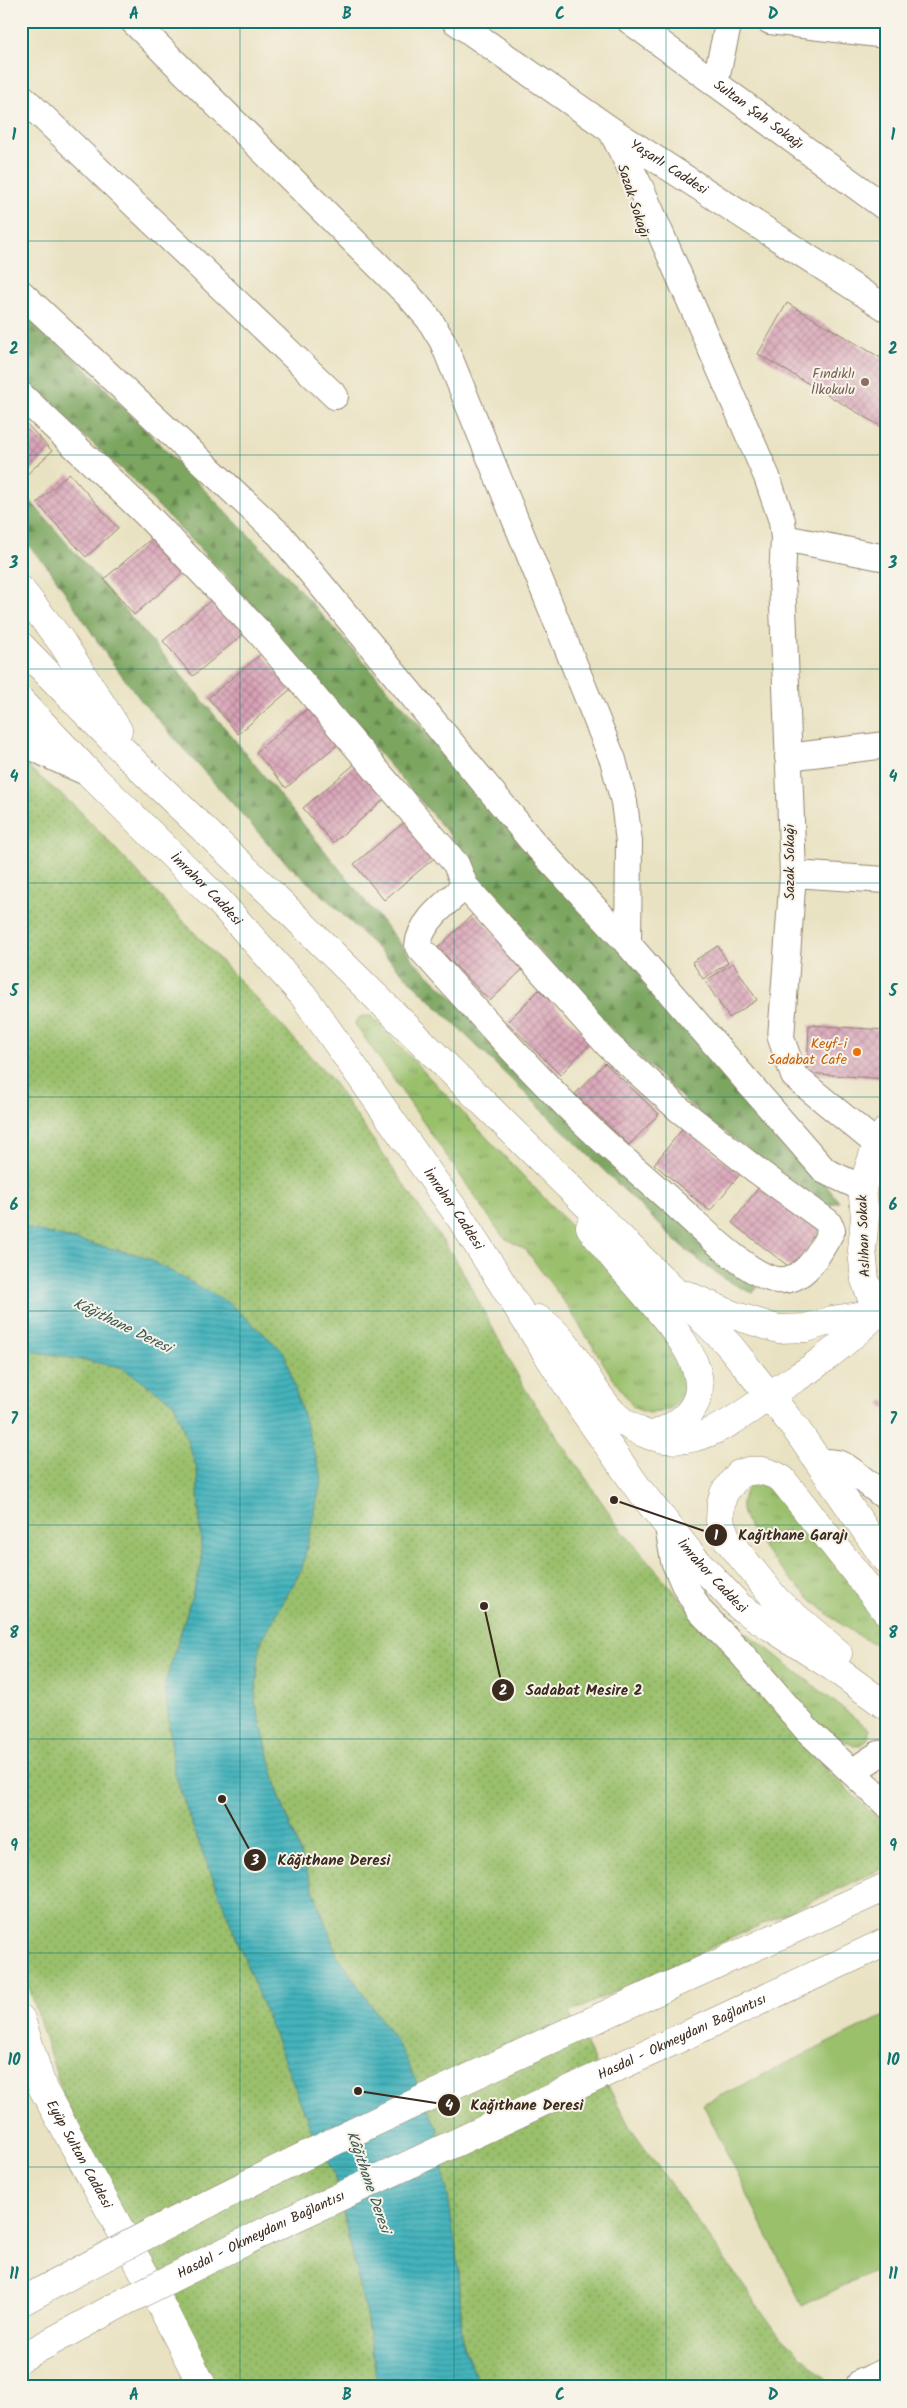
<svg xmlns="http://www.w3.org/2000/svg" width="907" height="2408" viewBox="0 0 907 2408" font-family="Kalam,sans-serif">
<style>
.grass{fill:url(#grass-tufts);stroke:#6a7545}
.forest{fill:url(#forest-firs);stroke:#5b683f}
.park{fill:url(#park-dots);stroke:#6a7545}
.pitch{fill:#9ac06c;stroke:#6a7545}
.water{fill:url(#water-rules);stroke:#406e6d}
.building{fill:url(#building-cross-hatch)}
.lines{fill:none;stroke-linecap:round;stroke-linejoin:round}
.minor-casing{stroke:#928670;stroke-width:28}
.major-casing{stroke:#928670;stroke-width:29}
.minor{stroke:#fff;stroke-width:26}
.major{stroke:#fff;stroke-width:28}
.highway-bridge-casing{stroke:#928670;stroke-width:29;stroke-linecap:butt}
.highway-bridge{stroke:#fff;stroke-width:28}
.grid{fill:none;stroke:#0f766e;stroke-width:1;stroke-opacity:0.55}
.education-dot{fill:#8d6e63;stroke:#f7f3e8;stroke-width:2}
.food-dot{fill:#e8710a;stroke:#f7f3e8;stroke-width:2}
.labels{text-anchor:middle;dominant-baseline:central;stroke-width:4;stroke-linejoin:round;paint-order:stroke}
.street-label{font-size:14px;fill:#3b2a1e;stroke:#f7f3e8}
.education-label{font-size:14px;fill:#785e54;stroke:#f7f3e8;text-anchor:end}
.food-label{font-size:14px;fill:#c56008;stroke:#f7f3e8;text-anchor:end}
.water-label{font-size:15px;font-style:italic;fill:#3e5a55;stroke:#f7f3e8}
.leader{fill:none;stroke:#3b2a1e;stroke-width:2}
.callout-dot{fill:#3b2a1e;stroke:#f7f3e8;stroke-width:2}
.mark-label{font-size:15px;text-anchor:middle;font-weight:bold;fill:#fff}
.callout-label{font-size:15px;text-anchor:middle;font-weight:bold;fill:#3b2a1e;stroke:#f7f3e8;stroke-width:4;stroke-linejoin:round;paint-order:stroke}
.neatline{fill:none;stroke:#0f766e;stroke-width:2}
.grid-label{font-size:16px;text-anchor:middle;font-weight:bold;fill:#0f766e}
</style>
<defs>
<pattern id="grass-tufts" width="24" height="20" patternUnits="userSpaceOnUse" patternTransform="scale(1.25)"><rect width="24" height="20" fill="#9ac06c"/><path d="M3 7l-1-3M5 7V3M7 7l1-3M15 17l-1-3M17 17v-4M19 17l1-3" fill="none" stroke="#7f9c58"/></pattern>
<pattern id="forest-firs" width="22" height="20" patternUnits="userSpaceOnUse" patternTransform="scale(1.25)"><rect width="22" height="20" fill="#7ba660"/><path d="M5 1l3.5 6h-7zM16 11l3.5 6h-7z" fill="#66874f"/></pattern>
<pattern id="park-dots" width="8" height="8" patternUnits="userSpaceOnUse" patternTransform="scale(1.25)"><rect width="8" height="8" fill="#9ac06c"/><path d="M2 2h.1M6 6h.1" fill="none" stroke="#7f9c58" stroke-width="1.8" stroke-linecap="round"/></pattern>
<pattern id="water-rules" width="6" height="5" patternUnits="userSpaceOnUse" patternTransform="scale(1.25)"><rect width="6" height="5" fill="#44b3bc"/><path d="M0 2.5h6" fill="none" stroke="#3a9298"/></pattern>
<pattern id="building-cross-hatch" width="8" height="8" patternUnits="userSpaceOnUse" patternTransform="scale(1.25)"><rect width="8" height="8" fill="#d7a1b6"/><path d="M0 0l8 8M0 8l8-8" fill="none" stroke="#b08393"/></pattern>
</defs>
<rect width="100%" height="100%" fill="#f7f3e8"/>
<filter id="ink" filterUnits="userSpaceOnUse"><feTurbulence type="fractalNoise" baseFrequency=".02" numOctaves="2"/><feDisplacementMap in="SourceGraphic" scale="10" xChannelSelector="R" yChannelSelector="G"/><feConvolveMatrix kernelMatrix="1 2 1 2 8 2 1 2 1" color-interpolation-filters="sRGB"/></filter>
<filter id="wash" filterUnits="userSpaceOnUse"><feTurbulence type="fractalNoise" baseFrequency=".0096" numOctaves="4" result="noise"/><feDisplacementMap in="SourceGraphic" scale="20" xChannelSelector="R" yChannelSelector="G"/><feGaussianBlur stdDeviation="1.12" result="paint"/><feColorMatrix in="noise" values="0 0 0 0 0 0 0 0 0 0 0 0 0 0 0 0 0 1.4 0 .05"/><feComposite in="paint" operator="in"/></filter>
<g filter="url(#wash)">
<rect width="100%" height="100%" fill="#e9e2c2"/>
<path class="grass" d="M362 1016H371L585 1241 683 1360 686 1390 680 1401 671 1408 660 1412 648 1413 634 1408 612 1377 570 1310 526 1250 503 1237 355 1024 356 1020Z
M752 1482H767L886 1624 885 1646C848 1644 750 1547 742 1510 740 1499 746 1490 752 1482Z
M742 1633 749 1635 765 1647 869 1729C870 1739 864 1746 854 1746L817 1726 741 1635Z"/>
<path class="forest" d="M21 311 86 369 273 560 809 1163 839 1202 827 1206 698 1113 636 1054 568 983 481 884 449 834 226 576 132 479 21 379Z
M21 490 199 696 415 962 757 1287 753 1293C724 1282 700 1262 677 1242L333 905 281 858 143 703 108 657 51 571 21 537Z"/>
<path class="park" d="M21 761 78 809 328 1075 458 1263 525 1389 618 1526 831 1774 886 1826V1867L569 2013 631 2129 778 2334 834 2387H480L462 2342 459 2269 403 2052 337 1955 279 1795 255 1702 260 1643 302 1569 143 1256 21 1227Z
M21 1349 121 1367 174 1403 197 1469 202 1563 165 1684 174 1771 192 1825 315 2139 334 2173 366 2315 378 2387H215L65 2102 21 1961Z"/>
<path class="pitch" d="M886 2015V2265L802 2306 703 2104Z"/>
<path class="water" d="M21 1227 143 1256 229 1303 284 1352 322 1478 302 1569 260 1643 255 1702 279 1795 337 1955 403 2052 438 2130 459 2269 462 2342 480 2387H378L366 2315 334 2173 315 2139 192 1825 174 1771 165 1684 202 1563 197 1469 174 1403 121 1367 21 1349Z"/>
<g id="blocks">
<path class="building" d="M787 303 886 361V422L882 427 758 354Z
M21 418 52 451 21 480Z
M69 473 118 528 86 557 37 503Z
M157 534 187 570 134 615 104 579Z
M216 596 247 631 193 676 163 641Z
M262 653 291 689 238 734 208 698Z
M309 707 339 743 286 788 256 752Z
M356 763 386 798 333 843 303 808Z
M408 819 438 855 384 900 354 864Z
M474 913 525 967 490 1001 438 948Z
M718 946 728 963 703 979 692 962Z
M733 963 757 1000 729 1018 705 981Z
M539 990 592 1042 560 1075 507 1022Z
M809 1025 886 1030 885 1079 807 1073Z
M605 1063 659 1114 629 1145 575 1094Z
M684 1127 740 1174 710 1211 654 1164Z
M762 1183 822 1229 792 1269 732 1223Z
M886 1399V1410L880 1403Z"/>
</g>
</g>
<g filter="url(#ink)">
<use href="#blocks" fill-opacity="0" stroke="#928670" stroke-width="1"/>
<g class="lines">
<defs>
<g id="minor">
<path d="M133 21 410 297 429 319 443 342 613 760 624 802 629 842 628 944 825 1171 862 1188"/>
<path id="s1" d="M455 21 611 130 886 308"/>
<path id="s2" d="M630 21 886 208"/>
<path d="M770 21 886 35"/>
<path d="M715 83 729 21"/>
<path d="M21 96 335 396"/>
<path d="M611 130 642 191 767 477 782 521 784 538 782 579 793 874 781 1038 794 1076 877 1144"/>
<path d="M21 293 280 535 532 841 628 944"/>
<path d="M21 395 145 513 260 633 456 864 465 886 608 1045 680 1110 756 1170 828 1222 832 1230C820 1251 806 1283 777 1280 750 1277 700 1227 680 1209 647 1179 613 1151 581 1120 524 1064 471 1005 418 946 420 921 448 902 465 886"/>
<path d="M784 538 886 558"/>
<path d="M21 737C40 755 66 762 90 774"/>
<path d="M788 757 886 745"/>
<path d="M793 874 886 880"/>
<path d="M820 1462C825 1462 831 1462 836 1463 848 1464 873 1489 886 1497"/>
<path d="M668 1527 674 1561 684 1584 700 1611 741 1653 808 1731 852 1772 879 1754 886 1753"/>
<path d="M852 1772 886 1804"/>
<path d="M860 2383 886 2371"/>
</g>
<g id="major">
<path d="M21 590 61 641 118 730"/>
<path d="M21 646 144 772 282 904 729 1345 796 1429 886 1560"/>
<path id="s3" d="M21 701 90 774 219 901 303 995 461 1219 583 1410 640 1491 694 1558 740 1607 834 1668 886 1706"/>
<path d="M590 1227C605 1248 621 1267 638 1286 679 1334 745 1401 651 1436"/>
<path d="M687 1295 733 1315 778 1329 806 1328 832 1320 877 1313"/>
<path d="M877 1313 865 1280 862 1250 865 1216 862 1188 877 1144 886 1131"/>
<path d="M538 1319C575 1342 586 1388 616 1416 634 1432 662 1443 686 1439 716 1435 745 1413 769 1396 782 1386 797 1378 810 1369 834 1352 856 1333 877 1313"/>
<path d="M838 1653 778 1602 727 1539 720 1521 721 1503 724 1493 739 1474C755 1468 767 1470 782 1479L886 1611"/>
<path id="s4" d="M21 2019 43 2089 149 2282 203 2387"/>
</g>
</defs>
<use href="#minor" class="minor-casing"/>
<use href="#major" class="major-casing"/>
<use href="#minor" class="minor"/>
<use href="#major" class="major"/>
<defs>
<g id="highway-bridge">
<path d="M21 2302C301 2148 596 2020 886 1887"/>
<path id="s5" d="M21 2358 126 2301 258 2235 886 1942"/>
</g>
</defs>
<use href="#highway-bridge" class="highway-bridge-casing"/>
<use href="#highway-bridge" class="highway-bridge"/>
</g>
</g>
<path class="grid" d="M240 21V2387M454 21V2387M666 21V2387M21 241H886M21 455H886M21 669H886M21 883H886M21 1097H886M21 1311H886M21 1525H886M21 1739H886M21 1953H886M21 2167H886"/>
<circle class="education-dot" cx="865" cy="382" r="5"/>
<circle class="food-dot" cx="857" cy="1052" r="5"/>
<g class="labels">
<g class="street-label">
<text stroke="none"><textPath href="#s2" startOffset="159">Sultan Şah Sokağı</textPath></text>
<text stroke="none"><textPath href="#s1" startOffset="259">Yaşarlı Caddesi</textPath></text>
<text transform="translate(633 201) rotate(72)">Sazak Sokağı</text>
<text transform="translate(790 862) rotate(-90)">Sazak Sokağı</text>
<text stroke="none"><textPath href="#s3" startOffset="264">İmrahor Caddesi</textPath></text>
<text stroke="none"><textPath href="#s3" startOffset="669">İmrahor Caddesi</textPath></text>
<text transform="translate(864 1236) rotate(-92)">Aslıhan Sokak</text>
<text stroke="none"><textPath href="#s3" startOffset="1119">İmrahor Caddesi</textPath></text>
<text stroke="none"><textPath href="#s5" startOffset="735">Hasdal - Okmeydanı Bağlantısı</textPath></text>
<text stroke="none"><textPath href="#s4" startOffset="148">Eyüp Sultan Caddesi</textPath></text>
<text stroke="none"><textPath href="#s5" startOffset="270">Hasdal - Okmeydanı Bağlantısı</textPath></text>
</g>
<g class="education-label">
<text x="855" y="374">Fındıklı<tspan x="855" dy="16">İlkokulu</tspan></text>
</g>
<g class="food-label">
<text x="847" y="1044">Keyf-i<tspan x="847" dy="16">Sadabat Cafe</tspan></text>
</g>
<g class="water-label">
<text transform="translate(122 1326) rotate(26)">Kâğıthane Deresi</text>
<text transform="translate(368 2182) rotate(71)">Kâğıthane Deresi</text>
</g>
</g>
<path class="leader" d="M614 1500L716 1535M484 1606L503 1690M222 1799L255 1860M358 2091L449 2105"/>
<g class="callout-dot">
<circle cx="614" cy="1500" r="5"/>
<circle cx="484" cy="1606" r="5"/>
<circle cx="222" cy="1799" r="5"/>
<circle cx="358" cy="2091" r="5"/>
<circle cx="716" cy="1535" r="12"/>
<circle cx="503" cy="1690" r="12"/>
<circle cx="255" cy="1860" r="12"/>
<circle cx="449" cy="2105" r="12"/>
</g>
<g class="mark-label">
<text x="716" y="1540">1</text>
<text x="503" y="1695">2</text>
<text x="255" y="1865">3</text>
<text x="449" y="2110">4</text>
</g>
<g class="callout-label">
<text x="793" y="1540">Kağıthane Garajı</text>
<text x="584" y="1695">Sadabat Mesire 2</text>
<text x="334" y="1865">Kâğıthane Deresi</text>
<text x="527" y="2110">Kağıthane Deresi</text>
</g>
<rect width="907" height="2408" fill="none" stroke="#f7f3e8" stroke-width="55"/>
<rect x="28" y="28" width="852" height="2352" class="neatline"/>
<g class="grid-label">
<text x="134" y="19">A</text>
<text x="347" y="19">B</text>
<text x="560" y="19">C</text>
<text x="773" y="19">D</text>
<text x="14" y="140">1</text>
<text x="893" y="140">1</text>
<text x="14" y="354">2</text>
<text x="893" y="354">2</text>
<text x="14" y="568">3</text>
<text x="893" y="568">3</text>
<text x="14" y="782">4</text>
<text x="893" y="782">4</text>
<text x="14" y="996">5</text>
<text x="893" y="996">5</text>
<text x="14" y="1210">6</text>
<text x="893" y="1210">6</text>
<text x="14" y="1424">7</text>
<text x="893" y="1424">7</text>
<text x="14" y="1638">8</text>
<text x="893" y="1638">8</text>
<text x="14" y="1851">9</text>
<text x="893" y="1851">9</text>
<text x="14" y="2065">10</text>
<text x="893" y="2065">10</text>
<text x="14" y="2279">11</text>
<text x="893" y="2279">11</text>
<text x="134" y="2400">A</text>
<text x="347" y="2400">B</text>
<text x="560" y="2400">C</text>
<text x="773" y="2400">D</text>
</g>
</svg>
